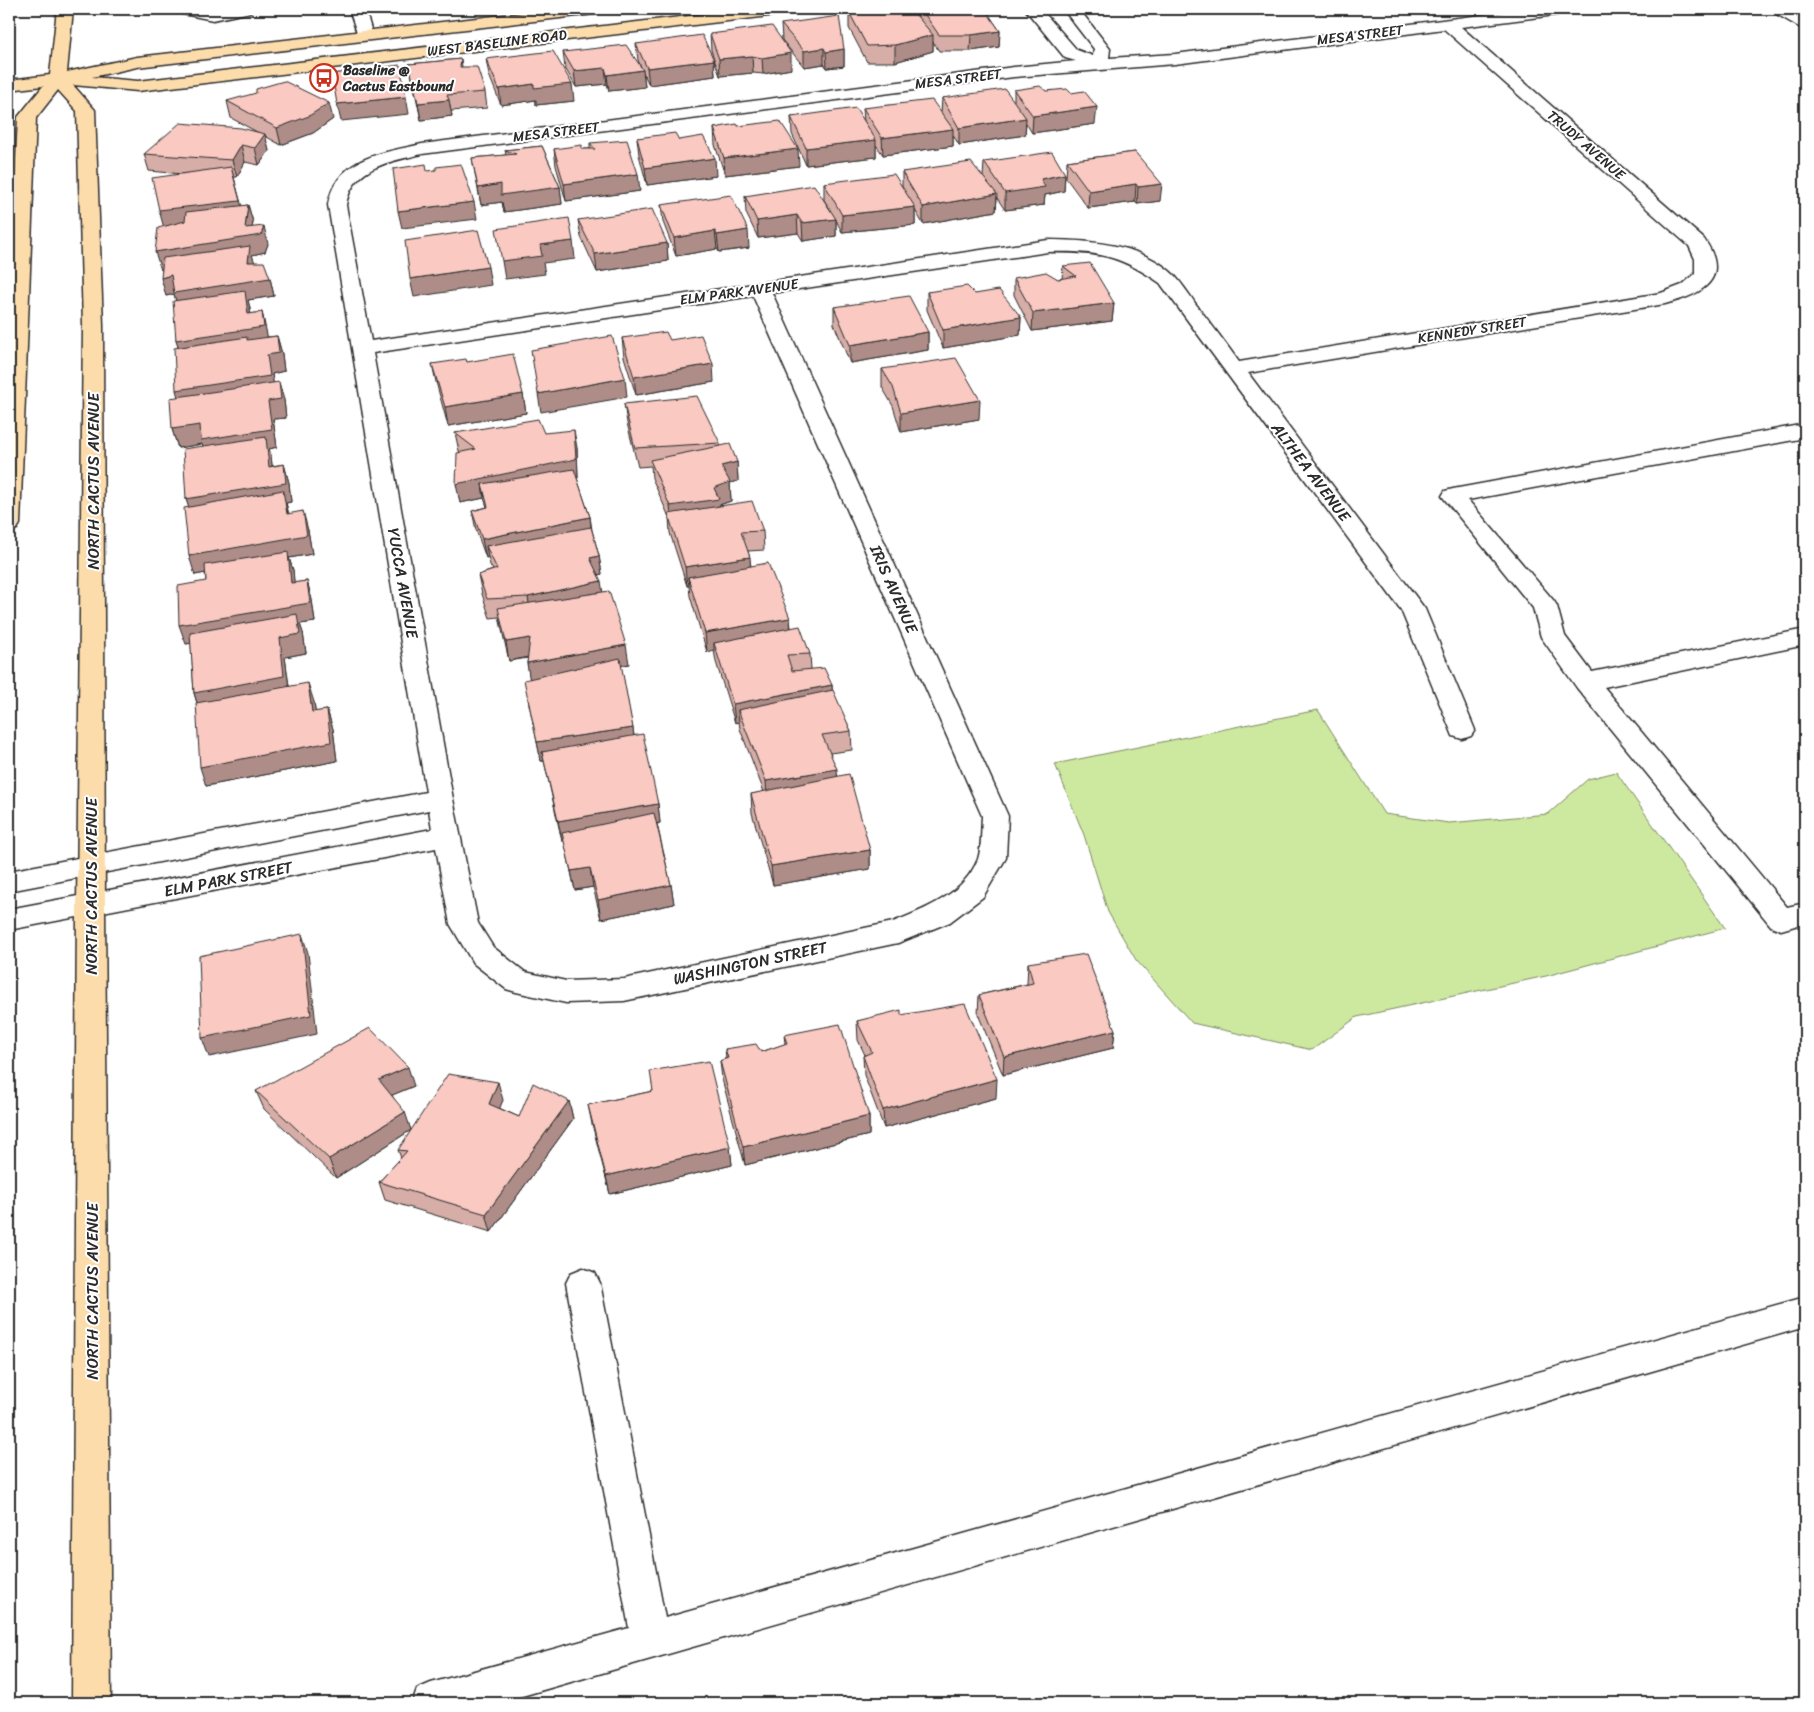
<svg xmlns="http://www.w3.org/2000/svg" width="1814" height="1712" viewBox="0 0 1814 1712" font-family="Sriracha,sans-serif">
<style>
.green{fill:#cde89f;stroke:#7c8a65}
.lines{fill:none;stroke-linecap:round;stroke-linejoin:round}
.minor-casing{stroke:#2b2b2b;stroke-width:3}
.major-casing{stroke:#2b2b2b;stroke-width:3}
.minor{fill:#fff;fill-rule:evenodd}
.major{fill:#fddcac;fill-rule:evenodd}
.wall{fill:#d6ada7;stroke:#2b2b2b}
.shaded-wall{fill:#ae8d88;stroke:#2b2b2b}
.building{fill:#f9c9c2;stroke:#2b2b2b}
.labels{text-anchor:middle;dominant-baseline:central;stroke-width:4;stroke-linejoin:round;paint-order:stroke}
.far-street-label{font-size:14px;fill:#2b2b2b;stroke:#fff}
.far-poi-label{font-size:14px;font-weight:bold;fill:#2b2b2b;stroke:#fff;text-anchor:start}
.street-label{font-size:16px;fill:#2b2b2b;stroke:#fff}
</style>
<rect width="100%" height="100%" fill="#fff"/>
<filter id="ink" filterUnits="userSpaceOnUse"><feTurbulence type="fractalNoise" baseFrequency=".02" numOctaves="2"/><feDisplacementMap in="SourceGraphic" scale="10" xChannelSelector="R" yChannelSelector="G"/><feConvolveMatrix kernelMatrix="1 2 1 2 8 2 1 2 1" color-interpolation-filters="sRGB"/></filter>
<g filter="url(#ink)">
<path class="green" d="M1318 710 1384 814 1449 823 1548 814 1588 779 1616 772 1725 928 1546 976 1357 1017 1312 1050 1192 1023 1136 960 1108 912 1084 835 1055 764Z"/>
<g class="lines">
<defs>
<path id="minor" d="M171 9H253L251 12 213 20 173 12Z
M349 9H365L373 36 371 39H359Z
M1025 9H1041L1077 50 1093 56 1094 49 1063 9H1079L1110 49 1109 58 1175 54 1528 9H1571L1569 12 1563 14 1461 27 1704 239C1732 279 1702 295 1665 304L1248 373 1425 609 1475 730 1471 736 1462 739 1453 736 1401 610 1160 283C1119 255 1097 251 1048 252L772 293 1008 816 1006 858 983 897 950 922 898 943 624 1001 566 1003 516 992 506 989 473 963 450 924 436 848 9 930V909L432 829 429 810 9 891V871L426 792 328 205C336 157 383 153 422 144L1014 67 1076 61 1065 58ZM1444 29 1689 246 1695 259V274L1682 285 1661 293 1239 362C1225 342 1210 323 1195 303 1189 294 1182 284 1175 276 1144 244 1089 240 1048 240L371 341 346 205C353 166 390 162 422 154L1014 77 1175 64ZM753 296 982 816C981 829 982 847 978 859 964 894 926 909 893 922L624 979 566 981 525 972 493 947 478 923 453 799 373 353Z
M1771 9H1790L1805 17V29L1799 27 1773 12Z
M1805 424V438L1468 500 1554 601 1557 606 1565 636 1592 672 1805 629V645L1604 687 1787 907 1805 903V923L1781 930 1771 926 1577 688 1541 637 1533 608 1442 496 1445 491 1453 489Z
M583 1268 595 1273 600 1283 665 1618 1805 1297V1327L498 1703H412L417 1689 431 1683 629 1628 566 1283 571 1273Z"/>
<path id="major" d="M57 9H73L67 72 137 57 556 9H603L601 12 595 14 137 67 92 77 138 81 748 9H794L792 12 786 14 138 91 73 85 95 110 103 325 105 905 111 1703H72L77 905 83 325 77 111 58 90 36 118 20 524 17 529 9 531V304L18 117 43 86 9 90V80L50 75Z"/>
</defs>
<use href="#minor" class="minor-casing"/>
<use href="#major" class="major-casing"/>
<use href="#minor" class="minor"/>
<use href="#major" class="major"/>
</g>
<path class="wall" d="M918 9H985L1000 31 999 47 970 51H939L933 42V51L895 62H867L849 28V12L918 18Z
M781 24 844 49V66L827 68 824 64 804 67 782 40Z
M710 34 791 69 763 74 753 73 720 76 711 50Z
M636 44 714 60 715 76 649 85 643 72 645 87 609 91 607 84 576 87 565 68 563 52 641 67 638 60Z
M461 59 462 67 485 92 487 108 451 111 452 116 421 120 409 64Z
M486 59 574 101 536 105V100L501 105 489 75Z
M1014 90 1046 91 1095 124 1032 133 1026 123 1025 135 959 145 953 135V146L883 155 876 145V157L806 165 792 134 791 117 864 121 863 108 941 113 942 98 1014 101Z
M227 101 333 119 313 133 281 145 265 136 269 151 259 165 245 162 237 177H234L241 206 248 205 253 222 252 228 268 244 265 252 252 255 254 262 270 278 274 296 248 300 251 314 262 312 267 337 277 336 282 354 284 371 272 374 273 383 284 400 286 418 273 419 277 447 269 449 271 455 272 466 284 464 289 483 291 502 286 503 289 514 308 530 312 554 289 558 293 570 294 583 307 581 312 600 315 622 300 624 303 633 306 653 285 657 289 686 314 702 315 712 327 710 333 729 337 761 206 786 197 703 194 693 191 643 186 644 206 581 205 573 195 575 189 507 186 499 203 446 202 444 178 448 172 429 178 397V347L176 301 174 294 166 296 162 270H161L164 226 183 174 149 171 144 154 259 133 231 118Z
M738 126 799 166 725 175 715 145 714 128Z
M637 138 679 140 716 176 647 185 639 155Z
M590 143 640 191 566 201 556 166 554 149H590Z
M542 146 560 187 562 204 504 212 502 202 481 205 472 158 506 155 505 150Z
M1135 152 1160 201 1137 204 1135 202 1088 208 1066 178 1067 161Z
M984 162 1065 174 1064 191 1045 195 1044 205 1005 210 997 198 996 211 923 224 915 210V225L842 232 836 220V236L803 241 798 233 758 238 746 213 745 196 830 209 824 200V183L902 187V172L983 177Z
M661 205 749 248 719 252 717 249 676 256 663 222Z
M578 220 667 243 668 261 597 272 581 237Z
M1063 266 1114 303 1112 321 1032 331 1014 295V278L1058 279H1062Z
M927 292 975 294 1021 317 1020 335 943 348 927 310Z
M834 307 928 332V350L850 363 834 324Z
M622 338 670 340 714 382 636 395 624 357Z
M467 362 523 394 526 413 448 426 436 382 432 364Z
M882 369 979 419 901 432 893 406 882 387Z
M624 404 720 443V446L737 462 738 481 730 483 731 501 719 505V507L763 531 764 550 748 551 751 566 790 618 791 628 810 654 811 669 832 685V691L851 731 852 750 830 753 838 777 870 850V869L773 885 752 813 751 794 764 792 740 729 739 722 735 723 716 662 714 650 707 652 690 596 689 586H687L670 533 669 517 652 478 651 466 638 467 627 423Z
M455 433H544L577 448 578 478H577L590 517 592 530 599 556 602 574 598 575 602 592 629 664 621 666 634 735 658 804 660 823 657 824 671 885 674 904 601 919 593 887 575 890 564 840 562 841 544 761H541L528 699 530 679 527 663 528 658 509 661 499 617 490 618 482 594 478 575 493 570 490 565 488 557 486 558 476 530 472 511 487 507 484 498 460 503V452L459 451Z
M1028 963 1115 1030 1113 1048 1003 1075 978 1014 979 995 1027 984Z
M901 1015 996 1098 884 1128 864 1075 863 1056 865 1055 858 1040 857 1021Z
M784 1035 869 1116V1135L745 1165 722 1079 720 1061 726 1058 725 1049 761 1052 785 1044Z
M414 1086 392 1095 411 1130 336 1178 264 1109 256 1091Z
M653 1091 730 1147 732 1165 610 1194 592 1124 588 1105Z
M503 1100 499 1108 519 1117 569 1101 573 1119 491 1232 385 1200 379 1182 401 1158 398 1150Z"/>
<path class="shaded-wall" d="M1000 31 999 47 970 51 971 35Z
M933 35V51L895 62V45Z
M824 48V64L804 67V51Z
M844 49V66L827 68 826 52Z
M791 53V69L763 74 762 58Z
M752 56 753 73 720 76 719 59Z
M714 60 715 76 649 85 647 68Z
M605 68 607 84 576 87 574 71Z
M643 70 645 87 609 91 607 75Z
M534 84H572L574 101 536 105V100L501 105 499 89Z
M406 97 409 114 341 121 337 104Z
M449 100 452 116 421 120 418 103Z
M329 103 333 119 313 133 281 145 277 128Z
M1097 107 1095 124 1032 133 1033 116Z
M1026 118 1025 135 959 145V128Z
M953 129V146L883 155 882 138Z
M265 134 269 151 259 165 255 148Z
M876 140V157L806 165V148Z
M241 145 245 162 237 177 232 160Z
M798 149 799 166 725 175 724 158Z
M715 158 716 176 647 185 645 168Z
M231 167 245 218 164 228 159 210Z
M638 174 640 191 566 201 564 184Z
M1065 174 1064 191 1045 195 1044 205 1005 210V193L1041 179Z
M501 184 560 187 562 204 504 212 502 202 481 205 478 188Z
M1136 184 1135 202 1088 208 1089 191Z
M1162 184 1160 201 1137 204 1138 187Z
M997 194 996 211 923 224V207Z
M474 202 477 219 402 228 398 211Z
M248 205 253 222 251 236 264 226 268 244 265 252 252 255 255 263 248 262 249 255 161 270 155 252 245 228Z
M915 207V225L842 232V215Z
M797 215 798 233 758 238 757 221Z
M836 219V236L803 241 802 223Z
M748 230 749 248 719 252 717 235Z
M715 231 717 249 676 256 674 238Z
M573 241 575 259 543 263 545 274 505 279 502 261 540 245Z
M667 243 668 261 597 272 595 254Z
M488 267 491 285 414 297 410 279Z
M171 275 270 278 274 296 248 300 250 309 252 328 262 312 266 330 269 345 182 358 176 340 179 311 174 294 166 296 161 278Z
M1114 303 1112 321 1032 331 1033 313Z
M1021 317 1020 335 943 348V330Z
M928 332V350L850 363V345Z
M277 336 282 354 284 371 272 374 275 394 181 408 176 390 267 355Z
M713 364 714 382 636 395 634 377Z
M625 378 627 397 541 412 538 394Z
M279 382 284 400 286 418 273 419 277 447 269 449 271 455 274 485 284 464 289 483 291 502 286 503 292 533 192 518 186 499 207 459 202 444 178 448 172 429 268 401Z
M523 394 526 413 448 426 445 407Z
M980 400 979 419 901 432V413Z
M574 430 577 448 578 478 485 497 482 484 484 498 460 503 456 484Z
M737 462 738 481 730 483 731 501 719 505 720 518 672 525 670 506 714 488 721 466Z
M303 511 308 530 312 554 289 558 293 570 296 602 291 583 288 558 195 575 189 556Z
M590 517 592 536 486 546 488 557 486 558 482 539Z
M599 556 602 574 593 576 590 558Z
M750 557 751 576 688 577 689 586H687L685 567Z
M307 581 312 600 315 622 300 624 303 633 306 653 285 657 290 695 200 712 194 693 280 638 299 625 186 644 179 625Z
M601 581 604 600 531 616 528 597Z
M790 618 791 636 714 643V650L707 652 705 633Z
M530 638 533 656 509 661 506 642Z
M626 645 629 664 530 682 527 663Z
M308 683 314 702 318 731 312 712Z
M832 685 833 704 738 710 739 722 735 723 733 704Z
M327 710 333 729 337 761 206 786 200 767Z
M633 728 635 747 542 752 544 761H541L537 742Z
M837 769 838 788 767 800 766 781Z
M658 804 660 823 562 841 558 821Z
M870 850V869L773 885 771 866Z
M590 868 593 887 575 890 571 871Z
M671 885 674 904 601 919 598 900Z
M302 934 308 953 317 1034 209 1057 202 1038Z
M1115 1030 1113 1048 1003 1075 1004 1057Z
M408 1067 414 1086 385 1098 379 1080Z
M997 1079 996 1098 884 1128 883 1110Z
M498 1082 503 1100 494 1122 489 1104Z
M569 1101 573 1119 491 1232 486 1214Z
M405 1112 411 1130 336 1178 329 1159Z
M869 1116V1135L745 1165 743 1147Z
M730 1147 732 1165 610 1194 606 1176Z"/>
<path class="building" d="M878 9H899L916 15 933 35 895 45 867 46 849 12Z
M921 9H985L1000 31 971 35H939Z
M839 16 844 49 826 52 824 48 804 51 781 24Z
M772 26 791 53 762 58 752 56 719 59 710 34Z
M702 35 714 60 647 68 636 44Z
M626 45 643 70 607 75 605 68 574 71 563 52Z
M553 51 572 84 534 88V84L499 89 486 59Z
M461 59 460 67H477L485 92 447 95 449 100 418 103 409 64Z
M400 65 406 97 337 104 332 74Z
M284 81 329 103 309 116 277 128 227 101 256 93V89Z
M1040 86 1046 91 1067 89 1071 93 1084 91 1097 107 1033 116 1014 90Z
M1005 89 1026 118 959 128 942 98Z
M932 100 953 129 882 138 863 108Z
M856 108 876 140 806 148 791 117Z
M780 121 798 149 724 158 714 128 737 124 738 126Z
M180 123 241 128 265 134 255 148 241 145 232 160 144 154Z
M675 133 679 140 703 136 715 158 645 168 637 138Z
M627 140 638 174 564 184 554 149 582 145V149H595L590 143Z
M542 146 560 187 501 195V184L478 188 472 158 516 154 505 150Z
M1052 152 1065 174 1041 179 1045 187 1005 193 984 162Z
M1135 152 1162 184 1138 187 1136 184 1089 191 1067 161Z
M971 162 997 194 923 207 902 172Z
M426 164 427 171 436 170V167L461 164 474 202 398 211 393 169Z
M231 167 240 201 159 210 152 178Z
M894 174 915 207 842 215 824 183Z
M814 185 836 219 802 223 797 215 757 221 745 196Z
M731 195 748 230 717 235 715 231 674 238 661 205Z
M248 205 245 228 264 226 261 235 155 252 158 228 185 221 186 212Z
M652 209 667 243 595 254 578 220Z
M569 218 573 241 540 245 542 256 502 261 496 229Z
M478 230 488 267 410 279 405 241Z
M250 246 248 262H264L270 278 174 293 171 275 161 278 163 258Z
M1090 263 1114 303 1033 313 1014 278 1046 272 1058 279 1076 276 1063 266Z
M967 286 975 294 999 290 1021 317 943 330 927 292Z
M245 291 248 314 262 312 264 327 176 340 173 301Z
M909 296 928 332 850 345 834 307Z
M666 332 670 340 701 335 713 364 634 377 622 338Z
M277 336 279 353 267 355 270 376 176 390 174 348 247 337V340Z
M612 336 625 378 538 394 531 350Z
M513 354 523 394 445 407 432 364 466 359 467 362Z
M956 358 980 400 901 413 893 387 882 369Z
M279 382 281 399 268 401 272 429 201 440 200 425 172 429 170 398Z
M697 396 720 443 635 448 624 404Z
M538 419 544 433 574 430 576 459 456 484 457 453 476 449 455 433Z
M266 437 269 467 284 464 286 483 186 499 183 449Z
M730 444 737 462 721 466 730 482 714 488 719 499 670 506 650 460Z
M574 469 590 517 482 539 472 511 488 507 482 484Z
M283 490 287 514 303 511 307 535 189 556 184 508Z
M752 501 763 531 741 532 750 557 685 567 668 514Z
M591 527 599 556 590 558 601 581 528 597 487 599 478 575 497 569 486 546Z
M288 552 291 583 307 581 310 603 179 625 178 586 206 581 205 565Z
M768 563 790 618 705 633 688 577Z
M609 591 626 645 527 663 530 638 506 642 498 608Z
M297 614 300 634 280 638 284 676 194 693 190 633Z
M800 626 810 654 787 655 792 671 824 668 832 685 733 704 714 643Z
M620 658 633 728 537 742 524 680Z
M308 683 312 712 327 710 331 742 200 767 196 703Z
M833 690 851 731 822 735 837 769 766 781 738 710Z
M643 734 658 804 558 821 542 752Z
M849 774 870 850 771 866 751 794Z
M654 813 671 885 598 900 590 868 571 871 562 833Z
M302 934 311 1015 202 1038 199 956Z
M1086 954 1115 1030 1004 1057 979 995 1033 983 1028 963Z
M965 1004 997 1079 883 1110 863 1056 872 1052 857 1021 901 1010V1015Z
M840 1024 869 1116 743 1147 720 1061 728 1058 725 1049 756 1044 761 1052 787 1043 784 1035Z
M370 1028 408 1067 379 1080 405 1112 329 1159 256 1091Z
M709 1061 730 1147 606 1176 588 1105 653 1091 650 1071Z
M448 1074 498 1082 489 1104 519 1117 533 1083 569 1101 486 1214 379 1182 407 1151 398 1150Z"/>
</g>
<defs>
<symbol id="bus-ring" viewBox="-11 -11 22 22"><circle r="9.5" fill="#fff" stroke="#c8321e" stroke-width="1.5"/><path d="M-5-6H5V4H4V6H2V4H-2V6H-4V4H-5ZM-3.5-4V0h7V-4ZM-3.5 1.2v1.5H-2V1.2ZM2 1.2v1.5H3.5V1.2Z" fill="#c8321e"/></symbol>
</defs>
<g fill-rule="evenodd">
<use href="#bus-ring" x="308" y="62" width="32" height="32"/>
</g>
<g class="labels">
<g class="far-street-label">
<text transform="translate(1360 35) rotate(-7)">MESA STREET</text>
<text transform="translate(497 43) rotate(-7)">WEST BASELINE ROAD</text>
<text transform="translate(958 79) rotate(-7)">MESA STREET</text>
<text transform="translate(556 132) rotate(-7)">MESA STREET</text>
<text transform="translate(1586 145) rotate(41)">TRUDY AVENUE</text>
<text transform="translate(739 292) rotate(-8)">ELM PARK AVENUE</text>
<text transform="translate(1472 330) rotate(-9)">KENNEDY STREET</text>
</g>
<g class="far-poi-label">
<text x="343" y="70">Baseline @<tspan x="343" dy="16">Cactus Eastbound</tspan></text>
</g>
<g class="street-label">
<text transform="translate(1311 472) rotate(53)">ALTHEA AVENUE</text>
<text transform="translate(93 481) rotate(-90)">NORTH CACTUS AVENUE</text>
<text transform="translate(403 583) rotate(80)">YUCCA AVENUE</text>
<text transform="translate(894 589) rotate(66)">IRIS AVENUE</text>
<text transform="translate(228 879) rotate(-11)">ELM PARK STREET</text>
<text transform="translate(91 886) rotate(-90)">NORTH CACTUS AVENUE</text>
<text transform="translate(750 963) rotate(-12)">WASHINGTON STREET</text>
<text transform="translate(92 1291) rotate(-90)">NORTH CACTUS AVENUE</text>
</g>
</g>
<rect width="1814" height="1712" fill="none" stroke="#fff" stroke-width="30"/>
<rect x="15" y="15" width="1784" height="1682" fill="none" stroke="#2b2b2b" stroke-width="2" filter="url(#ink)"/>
</svg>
